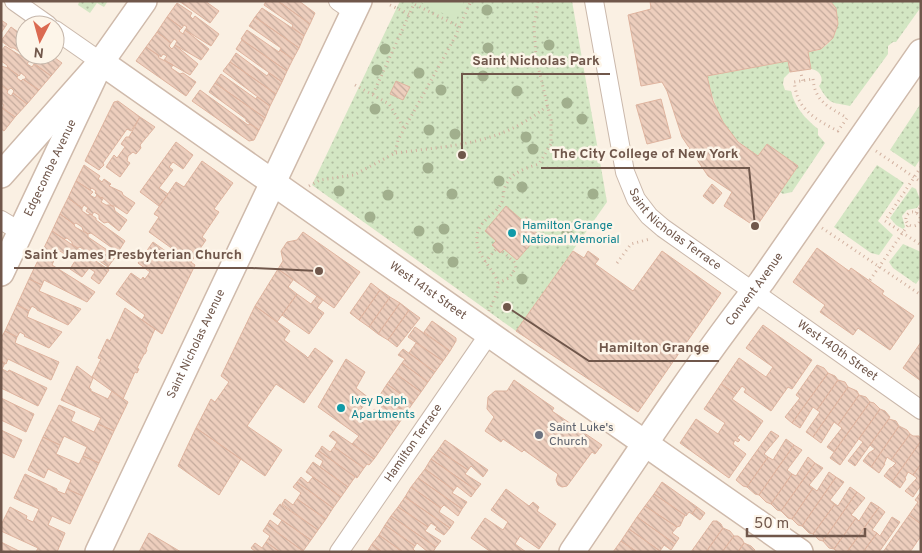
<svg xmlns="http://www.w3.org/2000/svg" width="922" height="553" viewBox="0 0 922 553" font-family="Overpass,sans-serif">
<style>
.green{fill:url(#green-dots)}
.pitch{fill:#d3e6c3}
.building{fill:url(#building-back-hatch);stroke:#dfb49f}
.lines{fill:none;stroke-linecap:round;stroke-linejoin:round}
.street-casing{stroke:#cab8ab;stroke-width:20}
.secondary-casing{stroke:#cfbaab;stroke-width:28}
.path{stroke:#d2b2a1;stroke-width:3;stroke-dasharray:1 4;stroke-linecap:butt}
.street{stroke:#fff;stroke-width:18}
.secondary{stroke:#fff;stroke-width:25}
.tree{fill:#a1af8d}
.culture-dot{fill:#0f9aa8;stroke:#fdf5e9;stroke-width:2}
.worship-dot{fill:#6b7280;stroke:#fdf5e9;stroke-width:2}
.labels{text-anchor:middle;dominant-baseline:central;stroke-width:5;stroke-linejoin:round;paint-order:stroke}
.street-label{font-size:12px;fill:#70574b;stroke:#fdf5e9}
.culture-label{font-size:12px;fill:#0d838f;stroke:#fdf5e9;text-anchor:start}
.worship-label{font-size:12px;fill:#5b616d;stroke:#fdf5e9;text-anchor:start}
.leader{fill:none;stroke:#70574b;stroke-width:2}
.callout-dot{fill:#70574b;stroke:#fdf5e9;stroke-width:2}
.callout-label{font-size:14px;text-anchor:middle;font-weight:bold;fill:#70574b;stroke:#fdf5e9;stroke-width:5;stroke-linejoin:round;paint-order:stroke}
</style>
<defs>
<pattern id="green-dots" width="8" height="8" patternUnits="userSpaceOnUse" patternTransform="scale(1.25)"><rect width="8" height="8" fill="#d3e6c3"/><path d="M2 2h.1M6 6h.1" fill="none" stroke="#b0bda0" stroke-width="1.8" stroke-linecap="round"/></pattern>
<pattern id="building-back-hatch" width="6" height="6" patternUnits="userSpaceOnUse" patternTransform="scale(1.25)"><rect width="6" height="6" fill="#edcebd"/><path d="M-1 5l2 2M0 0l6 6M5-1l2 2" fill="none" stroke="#c4aa9c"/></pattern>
</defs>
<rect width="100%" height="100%" fill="#faf0e3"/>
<path class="green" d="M78 1H108L104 7 97 3 90 13 78 5 79 2Z
M400 1H572L607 202 516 331 312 185Z
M830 1H921V7L896 42H893L888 46V54L850 106C831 102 830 105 819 86 825 79 820 70 811 69L808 52C812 51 817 51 820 49 839 40 843 16 830 1Z
M788 61 790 72 784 78 783 84 785 90 791 91C795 108 805 118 818 129V135L825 143 792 192 783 194 780 192 798 166 767 144 758 156C752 152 745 147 739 142 720 125 713 100 707 76Z
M921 103V158L915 167 890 150Z
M877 165 904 183 878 221 893 235 879 255 871 253 834 227Z
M912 187 916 189 921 202 917 208 907 210 902 216 905 227 903 229 896 225 890 218Z
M903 244 921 252V277L916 284 893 268 889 262Z"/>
<path class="pitch" d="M419 1H464L456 20Z"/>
<path class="building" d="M179 1H205L219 11 210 23Z
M266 1H278L310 24 304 36 292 27 293 25 264 5Z
M278 1H299L315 13 310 24Z
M650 1H830L836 8 838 24 833 38 821 49 808 52 811 69 790 72 788 61 707 76 713 101 723 122 738 142 758 156 767 144 798 166 756 227 724 206 732 192 708 176 682 137 667 91 662 82 641 86 628 15 651 9Z
M177 3 192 13 190 16 193 19 195 16 219 34 211 46 185 30 187 27 184 25 182 28 167 17Z
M262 8 304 36 299 48 255 17Z
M167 17 182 28 179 31 183 34 185 30 209 49 201 60 175 45 177 41 174 39 171 43 157 32Z
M255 17 299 48 293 59 280 50 281 48 249 26Z
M1 20 7 24 1 33Z
M11 27 25 37V55H51L62 63 51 76 14 48H11L1 41Z
M247 30 279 52 280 50 293 59 287 71 241 39Z
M157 32 171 43 169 46 172 49 175 45 198 64 190 75 164 60 167 56 163 54 161 57 146 47Z
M242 40 287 71 282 82 236 49Z
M5 46 29 61 27 64 32 67 34 64 51 76 39 90 24 80 26 77 21 73 19 76 8 68 7 65 1 61V51Z
M146 47 158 55 159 58 173 65 171 68 180 74 183 73 196 82 186 96 136 61Z
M236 53 267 76 269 73 282 82 276 94 230 62Z
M230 62 276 94 270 106 223 71Z
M1 66 8 68 18 75 17 78 21 81 23 79 39 90 27 104 13 93 14 91 11 88 8 90 1 85Z
M221 74 256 99 257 97 270 106 265 118 215 83Z
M396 81 410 87 403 100 390 94Z
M215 83 265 118 259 130 246 121V119L209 92Z
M1 85 8 90 7 93 11 96 13 93 27 104 15 117 2 108 4 105 1 103Z
M200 90 248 125 250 124 259 130 254 140 249 141 192 101Z
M661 99 671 138 647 144 636 105Z
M118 101 140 117 131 131 127 129 103 163 104 165 99 170 85 161 114 102Z
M1 107 15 117 4 131 1 129Z
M140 117 155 127 140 145 141 148 136 154 133 152 128 156 127 161 130 163 120 177 106 167 114 155 117 158 125 147 121 144 126 137H129Z
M176 142 193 155 183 169 173 162 169 167 173 170 159 188 168 194 159 206 140 192Z
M202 161 233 183 214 209 219 212 202 237 206 240 191 262 149 232 159 217 154 214 176 182 184 187Z
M84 165 100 176 98 179 102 182 104 179 111 184 109 186 122 192 123 195 135 203 127 214 115 206H112L102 197 101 198 97 195 95 193 96 191 92 188 90 190 76 181Z
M76 181 93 192 90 195 95 198 97 195 101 198 103 199 101 202 106 205H110L114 207 115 211 127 220 119 231 108 222 104 223 99 219V215L94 212 92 215 86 211 88 208 84 205 82 208 68 198Z
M712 184 722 193 713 204 703 196Z
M68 198 82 208V211L88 215 90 214 96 218V220L125 241 118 252 91 233 88 234 83 230 82 227 76 223 74 224 60 214Z
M506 206 539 235 517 260 504 249 500 253 492 245 496 241 485 231Z
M60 214 74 224 75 227 88 234V237L116 256 108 267 80 247 78 248 72 245V242L67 238 64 239 52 231Z
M52 231 109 270 99 284 91 278 95 272 89 268 82 277 70 269 75 261 60 251 54 257 43 250Z
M303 232 360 272 334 308 278 269 283 261 281 251 287 242 297 240Z
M153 242 178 260 181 255 195 265 162 334 142 320 145 315 116 294 131 273 141 280 143 277 145 279 150 272 138 263Z
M817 248 849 271 851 268 884 291 882 294 914 316 890 350 858 328 853 335 820 312 825 305 793 282Z
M43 250 55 258 52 265 95 292 87 302 44 280 42 285 29 279Z
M573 251 584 258 588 251 599 259 595 264 633 291 662 251 721 293 638 412 516 331Z
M278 269 293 280 288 287 297 294 277 322 255 306Z
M29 279 42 285 39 291 81 309 68 325 37 310V309L32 306 29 311 17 305Z
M371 283 380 290 359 320 350 313Z
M380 290 390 297 369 327 359 320Z
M297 294 311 304 317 296 323 300 317 308 324 313 309 334 282 315Z
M390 297 400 303 378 334 369 327Z
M400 303 409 310 388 340 378 334Z
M17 305 29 311 27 317 62 332 49 348 24 336 25 335 20 332 17 337 5 331Z
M255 306 290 331 284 340 306 356 308 358 315 348 333 361 304 403 276 384 247 426 282 450 265 476 196 428 211 399 215 402 229 382 221 376Z
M125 308 155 329 146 349 147 350 145 354H144L137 368 139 369 137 373 135 372 123 399 92 377 101 359 98 358 107 339 110 341Z
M409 310 420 318 397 347 388 340Z
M432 321 456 338V341L450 351 424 332Z
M763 325 812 360 792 389 788 387 771 411 744 392 746 389 742 386 736 394 721 384 739 358 766 377 773 367 746 348Z
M415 327 450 351 443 361 408 337Z
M5 331 17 337 15 343 59 362 51 380 8 359 6 364 1 361V338Z
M921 342V381L903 368Z
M416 343 443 361 435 372 409 353Z
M403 349 435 372 428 382 402 363 405 359 398 355Z
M346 359 365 372 356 388 369 398 359 412 366 417 367 415 369 416 374 409 378 412 387 399 406 413 374 459 352 444 359 436 318 407Z
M1 361 5 363 2 369 8 372 9 370 47 388 38 406 1 388Z
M402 363 428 382 421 392 395 373Z
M817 365 824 368 828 373 792 423 785 417 800 398 796 395Z
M77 366 93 378 89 388 91 389V391L108 399 112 391 128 402 114 431 98 424 101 418 61 400Z
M395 373 421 392 413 403 387 384Z
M828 373 835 376 838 380 817 410 813 407 800 428 792 423Z
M514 380 554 408 552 411 602 445 595 454 592 452 567 486 562 487 558 485 556 480 558 474 524 450 522 452 503 439 501 442 485 431 494 417 487 409 488 397 495 391H507Z
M838 380 845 382 848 387 813 437 806 432 820 412 817 410Z
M387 384 413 403 406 413 380 395Z
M721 384 736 394 732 399 763 421 749 441 740 434 737 438 740 440 738 442 735 440 733 444 746 454 729 478 680 443 696 419 718 434 725 423 704 409Z
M848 387 857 391 859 395 838 425 834 422 821 443 813 437Z
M859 395 866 397 870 402 834 452 827 447 842 428 838 425Z
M1 398 34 414 26 432 1 420Z
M870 402 874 403 880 409 840 465 830 458Z
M59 405 75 412 71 421 94 432 98 424 114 431 99 463 83 456 87 447 64 436 60 445 43 437Z
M880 409 885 411 890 417 855 466 848 461 863 442 859 439Z
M889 419 896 421 899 426 871 467 863 461 869 453 875 449 870 445Z
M899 426 907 430 910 434 891 460 887 457 884 464H885L879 473 871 467Z
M196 428 241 459 219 495 178 466Z
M1 430 22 440 14 458 1 452Z
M333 431 374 459 369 465 367 464 364 468 334 447 337 442 329 436Z
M771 431 779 436 764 454 768 457 747 487 743 486 736 480Z
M910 434 913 436H919L921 441 892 482 884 476 890 468H891L896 463 891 460Z
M43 437 60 445 56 454 79 464 83 456 99 463 83 496 67 489 71 480 48 469 44 478 28 470Z
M786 439 794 445 759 495 755 494 747 487 768 457 773 460Z
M445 440 488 470 483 477 471 466 468 470 438 450Z
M921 441V464L913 475 908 472 905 478 906 479 900 488 892 482Z
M794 445 802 450 787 470 792 474 771 504 766 502 759 495Z
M322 446 330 452 334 447 364 468 357 478 319 451Z
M438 450 468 470 465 474 481 484 476 490 431 459Z
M319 451 355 477 348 487 320 467 323 461 315 456Z
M808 457 815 463 781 511 777 510 771 504 792 474 796 476Z
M431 459 476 490 471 497 457 486 454 490 425 469Z
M313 462 348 487 341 497 306 472Z
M815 463 823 468 809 485 813 488 792 519 788 518 781 511Z
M921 464V485L913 497 905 491 917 478 913 475Z
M425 469 454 490 452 493 467 502 462 509 418 478Z
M829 472 836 477 802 526 798 525 792 519 813 488 817 491Z
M25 474 57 489V491L65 494 67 489 83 496 70 524 52 516 48 525 65 533 57 552H36L38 548 1 531V525L10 507 27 516 26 519 33 522 39 509 14 498Z
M301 477 308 483 313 477 341 497 333 508 297 482Z
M836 477 844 482 830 500 835 504 813 534 809 533 802 526Z
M418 478 462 509 458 516 444 505 441 508 411 487Z
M297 482 333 508 326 519 297 499 301 493 293 487Z
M662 482 697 507 692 514 689 512 686 516 654 494Z
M411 487 441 508 439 512 454 522 450 528 405 497Z
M850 487 857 492 823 541 819 540 813 534 835 504 838 506Z
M506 489 529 506 533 502 539 507 537 511 556 524 539 549 520 536 515 544 526 552H491L471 538 485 518 503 530 508 522 491 510Z
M857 492 865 498 851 515 856 518 834 549 829 548 823 541Z
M921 492V524L909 515 918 502 915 500Z
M654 494 685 515 680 526 677 527 645 506Z
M405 497 450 528 444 535 435 529 437 527 431 523 428 527 398 507Z
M285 499 293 505 297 499 326 519 318 530 282 504Z
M871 502 879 507 847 552H837L834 549 856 518 859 521Z
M280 504 318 530 311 540 273 514Z
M645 506 677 527 672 533 679 538 675 544 637 517Z
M398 507 428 527 425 531 441 541 436 547 391 516Z
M697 507 705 513 700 520 692 514Z
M879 507 885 512 872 530 877 533 863 552H847Z
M909 515 921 524V536L910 552H883Z
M391 516 436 547 433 552H428L417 543 415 546 385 525Z
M637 517 675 544 671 550 664 545 660 551 629 529Z
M892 517 900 522 879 552H863L877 533 880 536Z
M270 520 278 526 282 520 311 540 303 551 267 525Z
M713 521H717L721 524 723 528 706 552H691Z
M267 525 303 551 302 552H280L266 542 270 536 263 531Z
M385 525 415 546 413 549 416 552H403L379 535Z
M723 528 730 531 734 536 722 552H706Z
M629 529 660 551V552H637L621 541Z
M149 533 181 552H139Z
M379 535 403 552H382L372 544Z
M734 536H738L742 539 744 543 738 552H722Z
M621 541 637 552H613Z
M1 542 21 552H1Z
M266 542 280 552H256L251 548 255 543 262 548Z
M744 543 751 546 755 550 754 552H738Z
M372 544 382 552H367Z"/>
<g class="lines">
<defs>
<g id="street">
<path d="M14 1 48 25"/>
<path d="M338 1 354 12"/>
<path id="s1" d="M594 1 625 172 636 199 649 216 663 228 921 410"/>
<path d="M55 30 101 62"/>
<path d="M1 220 21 232"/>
<path id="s2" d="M339 552 489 334"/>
</g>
<g id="secondary">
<path id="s3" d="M101 62 800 552"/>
<path d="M1 175 101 62 144 1"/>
<path id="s4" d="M1 273 101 62"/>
<path id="s5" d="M98 552 359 1"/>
<path id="s6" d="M572 552C634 460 694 368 762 281L921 52"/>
</g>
</defs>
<use href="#street" class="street-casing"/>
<use href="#secondary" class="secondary-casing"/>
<path class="path" d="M390 5 409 14
M800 70 803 81
M813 79C815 102 829 107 847 118L838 131C824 124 805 114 798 98 796 93 795 87 794 82Z
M355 85 389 104 405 130
M373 94 414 4 460 27
M876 151 921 182
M396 153C454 145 500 145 547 106
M921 167 885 221 921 245
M309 186 320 180 354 175 395 153 398 140 455 37 471 1
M906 219a7 7 0 1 1 14 0a7 7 0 1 1-14 0Z
M916 213 921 206
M523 222 528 216
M822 228 921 295
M485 262 496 249
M617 263 631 244 650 239
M870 280 908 225
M498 283 509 278 516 268 514 262 502 251
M489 311C492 303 498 294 498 285 498 272 474 256 477 236 478 221 496 215 502 202 504 197 503 191 505 187 511 172 526 168 539 164L551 144V120L536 58 534 26 538 1"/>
<use href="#street" class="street"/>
<use href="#secondary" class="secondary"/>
</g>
<g class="tree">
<circle cx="487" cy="10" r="5.5"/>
<circle cx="549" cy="45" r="5.5"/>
<circle cx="488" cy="48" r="5.5"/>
<circle cx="385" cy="49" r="5.5"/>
<circle cx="509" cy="61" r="5.5"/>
<circle cx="377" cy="70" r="5.5"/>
<circle cx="419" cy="73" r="5.5"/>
<circle cx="483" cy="76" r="5.5"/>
<circle cx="441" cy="90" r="5.5"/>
<circle cx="517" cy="91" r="5.5"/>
<circle cx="567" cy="103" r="5.5"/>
<circle cx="375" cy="109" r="5.5"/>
<circle cx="582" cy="119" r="5.5"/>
<circle cx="429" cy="130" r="5.5"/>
<circle cx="455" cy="134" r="5.5"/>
<circle cx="526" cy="137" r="5.5"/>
<circle cx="533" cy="149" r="5.5"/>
<circle cx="428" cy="168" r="5.5"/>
<circle cx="499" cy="181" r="5.5"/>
<circle cx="522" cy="187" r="5.5"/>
<circle cx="339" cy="191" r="5.5"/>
<circle cx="452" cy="194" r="5.5"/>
<circle cx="593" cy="194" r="5.5"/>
<circle cx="388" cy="195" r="5.5"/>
<circle cx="370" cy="217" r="5.5"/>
<circle cx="444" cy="229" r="5.5"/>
<circle cx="419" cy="231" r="5.5"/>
<circle cx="567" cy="233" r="5.5"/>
<circle cx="438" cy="248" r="5.5"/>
<circle cx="453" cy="262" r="5.5"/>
<circle cx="522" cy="279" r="5.5"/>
</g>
<g class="culture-dot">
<circle cx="512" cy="233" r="5"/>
<circle cx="341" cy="408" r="5"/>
</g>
<circle class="worship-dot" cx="539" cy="435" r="5"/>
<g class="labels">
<g class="street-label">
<text stroke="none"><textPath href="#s4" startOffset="116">Edgecombe Avenue</textPath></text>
<text stroke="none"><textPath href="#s1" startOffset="252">Saint Nicholas Terrace</textPath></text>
<text stroke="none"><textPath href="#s6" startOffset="320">Convent Avenue</textPath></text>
<text stroke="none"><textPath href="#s3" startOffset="399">West 141st Street</textPath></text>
<text stroke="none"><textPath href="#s5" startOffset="230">Saint Nicholas Avenue</textPath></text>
<text stroke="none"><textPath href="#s1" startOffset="456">West 140th Street</textPath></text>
<text stroke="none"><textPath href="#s2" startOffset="132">Hamilton Terrace</textPath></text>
</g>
<g class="culture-label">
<text x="522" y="226">Hamilton Grange<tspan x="522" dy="14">National Memorial</tspan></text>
<text x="351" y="401">Ivey Delph<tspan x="351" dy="14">Apartments</tspan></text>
</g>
<g class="worship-label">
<text x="549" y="428">Saint Luke's<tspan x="549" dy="14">Church</tspan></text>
</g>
</g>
<path class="leader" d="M462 155L462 74H610M755 226L749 168H541M319 271L252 268H14M507 307L589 361H719"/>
<g class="callout-dot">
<circle cx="462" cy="155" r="5"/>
<circle cx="755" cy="226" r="5"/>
<circle cx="319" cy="271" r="5"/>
<circle cx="507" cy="307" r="5"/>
</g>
<g class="callout-label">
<text x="536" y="65">Saint Nicholas Park</text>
<text x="645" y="158">The City College of New York</text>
<text x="133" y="259">Saint James Presbyterian Church</text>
<text x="654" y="352">Hamilton Grange</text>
</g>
<rect width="922" height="553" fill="none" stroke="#70574b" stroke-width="5"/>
<g transform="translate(40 40) rotate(186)"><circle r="24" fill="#fdf5e9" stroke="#c5b6aa"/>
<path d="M0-4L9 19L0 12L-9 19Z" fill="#db6a51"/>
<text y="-8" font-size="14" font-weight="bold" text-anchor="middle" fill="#70574b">N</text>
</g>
<path d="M747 528v8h118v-8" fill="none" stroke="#70574b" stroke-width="2.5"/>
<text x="754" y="528" font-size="15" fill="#70574b" stroke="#fdf5e9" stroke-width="4" paint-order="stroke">50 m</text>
</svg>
